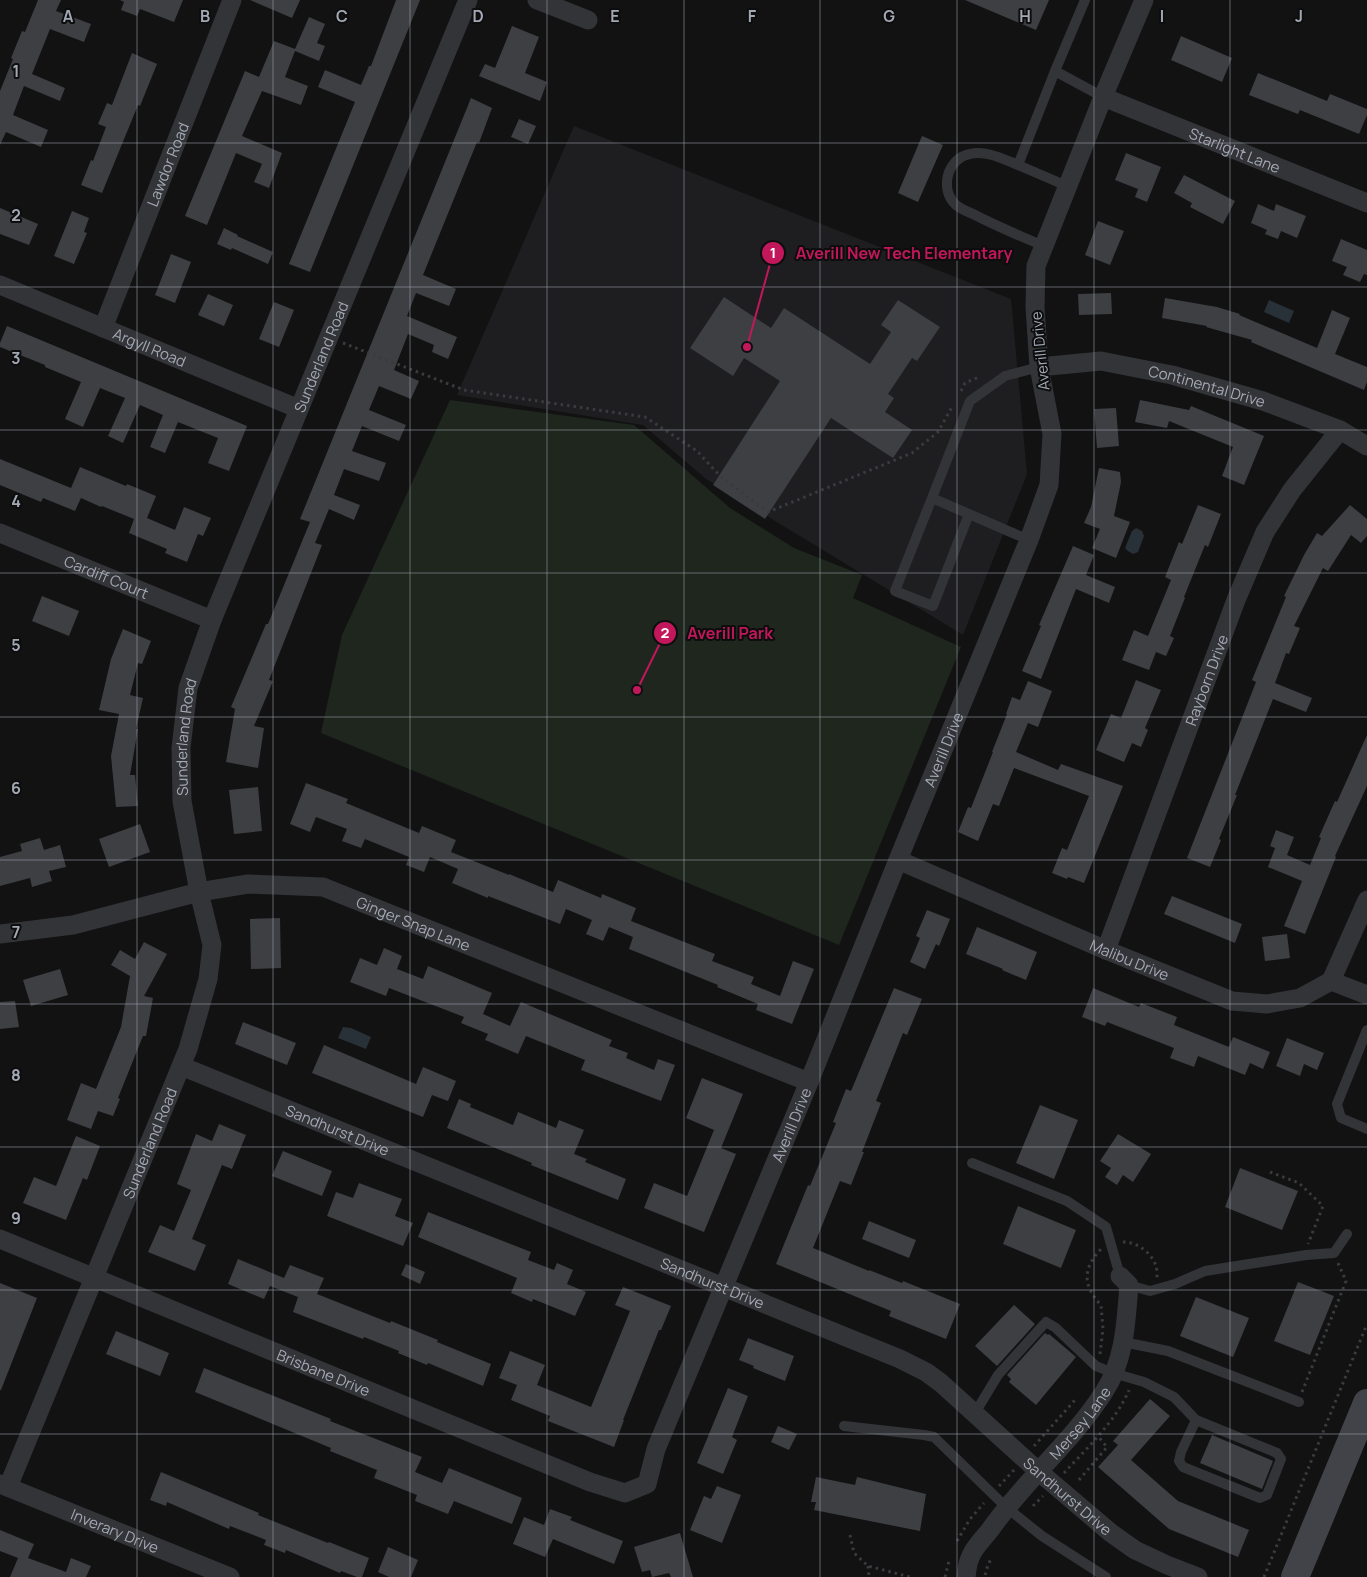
<svg xmlns="http://www.w3.org/2000/svg" width="1367" height="1577" viewBox="0 0 1367 1577" font-family="Manrope,sans-serif">
<style>
.built{fill:#1e1e20}
.green{fill:#1e261e}
.water{fill:#283137}
.building{fill:#3d3f43}
.lines{fill:none;stroke-linecap:round;stroke-linejoin:round}
.path{stroke:#393b3f;stroke-width:3;stroke-dasharray:2.5 4;stroke-linecap:butt}
.service{stroke:#333438;stroke-width:10}
.minor{stroke:#333438;stroke-width:19}
.secondary{stroke:#414348;stroke-width:28}
.grid{fill:none;stroke:#a3a9b4;stroke-width:1;stroke-opacity:0.55}
.labels{text-anchor:middle;dominant-baseline:central;stroke-width:4;stroke-linejoin:round;paint-order:stroke}
.street-label{font-size:15px;fill:#a3a9b4;stroke:#0d0d0e}
.grid-label{font-size:16px;text-anchor:middle;font-weight:bold;fill:#a3a9b4;stroke:#0d0d0e;stroke-width:4;stroke-linejoin:round;paint-order:stroke}
.leader{fill:none;stroke:#c2185b;stroke-width:2}
.callout-dot{fill:#c2185b;stroke:#0d0d0e;stroke-width:2}
.mark-label{font-size:15px;text-anchor:middle;font-weight:bold;fill:#fff}
.callout-label{font-size:16px;text-anchor:middle;font-weight:bold;fill:#c2185b;stroke:#0d0d0e;stroke-width:4;stroke-linejoin:round;paint-order:stroke}
</style>
<rect width="100%" height="100%" fill="#121213"/>
<path class="built" d="M574 126 1011 299 1027 474 963 635 706 479 643 425 457 395Z"/>
<path class="green" d="M450 400 634 425 730 508 794 548 862 575 853 598 961 647 839 945 321 733 342 635Z"/>
<path class="water" d="M1269 300 1294 311 1289 323 1264 312Z
M1136 528 1142 531 1144 536 1138 552 1133 554 1128 551 1125 548 1132 531Z
M343 1027 351 1028 371 1037 366 1049 338 1038Z"/>
<path class="building" d="M38 0H61L56 11 91 24 84 42 50 29 32 74 65 88 60 101 24 86 13 115 48 130 41 147 6 132 0 145V91L13 59 11 58 22 31 25 32Z
M120 0H183L174 22 140 9 137 16 121 10 124 2Z
M250 0H300L292 18Z
M396 0H420L310 272 289 264 355 102 318 87 325 70 361 85 369 66H371Z
M965 0H1049L1036 30Z
M309 17 325 24 317 43 325 46 319 61 295 51 285 77 308 86 301 105 262 91 242 136 282 153 269 188 254 182 262 164 236 153 207 225 185 216 245 71 259 77 274 41 295 49Z
M512 26 539 37 525 73 547 82 540 101 479 76 485 64 495 68Z
M1181 36 1232 58 1222 82 1171 60Z
M132 53 157 64 140 106 138 105 102 193 81 185 91 160 93 161 106 127 98 124 107 103 112 105Z
M1258 73 1327 101 1330 94 1367 109V115L1359 134 1300 110 1298 114 1249 95Z
M471 98 492 108 479 143 477 142 423 275 456 289 449 306 416 293 407 316 457 337 448 359 432 352 434 345 408 334 394 370 419 381 411 399 379 386 369 410 406 425 399 441 362 426 352 451 386 463 379 481 344 469 334 495 360 505 354 520 329 509 315 543 322 545 269 680 273 681 254 726 264 728 258 768 226 762 235 709 231 707 266 624H268L310 522 300 519Z
M519 119 536 126 528 144 511 137Z
M922 136 943 145 918 202 898 193Z
M1126 153 1161 167 1147 202 1135 197 1138 189 1115 180Z
M1184 175 1235 201 1223 224 1190 207 1192 203 1174 193Z
M1258 204 1274 211 1276 204 1306 216 1297 238 1281 231 1278 239 1265 234 1267 230 1251 223Z
M0 208 38 224 29 245 0 234Z
M72 211 89 218 84 232 87 233 74 264 54 256Z
M1098 221 1124 231 1110 265 1085 255Z
M224 228 238 235 237 236 273 252 268 264 232 248 231 250 217 244Z
M1341 239 1367 250V275L1364 274 1360 282 1343 275 1347 267 1332 261Z
M171 254 191 262 175 303 155 295Z
M1111 293 1112 314 1079 315 1078 294Z
M208 294 233 305 224 326 198 315Z
M724 297 771 328 784 308 870 364 891 332 881 325 898 300 940 327 917 361 912 358 888 394 894 398 885 412 912 430 893 458 831 418 765 519 713 485 780 381 744 358 733 376 690 348Z
M1165 298 1217 307 1240 314 1239 315 1317 348 1332 310 1350 318 1335 354 1367 367V382L1364 390 1251 342 1252 340 1206 327 1207 326 1162 318Z
M274 302 294 310 279 347 259 339Z
M7 326 247 426 229 471 208 463 218 438 178 422 165 453 150 447 163 415 140 405 123 443 108 436 125 398 100 388 83 427 65 419 81 382 45 367V365L0 347V343Z
M1140 400 1189 410 1191 406 1264 436 1244 485 1222 476 1233 447 1169 421 1167 428 1135 422Z
M1116 408 1119 446 1097 448 1094 409Z
M0 459 71 488 80 467 126 486 127 484 156 496 147 518 175 530 184 507 211 518 203 536 198 534 187 562 165 553 167 549 129 533 134 519 102 506 101 507 81 498 75 511 43 498 41 502 0 485Z
M1099 468 1120 472 1121 482 1114 516 1130 522 1116 558 1092 548 1100 529 1084 523 1091 507Z
M1198 505 1221 514 1208 547 1205 545 1184 597 1185 598 1170 636 1174 638 1166 656 1156 652 1149 670 1122 660 1134 630 1148 636 1171 580 1165 577 1179 542 1182 544Z
M1350 505 1367 519V536L1361 543 1351 535 1328 571 1323 568 1294 626 1300 628 1289 654 1286 653 1275 683 1312 698 1306 712 1273 699 1235 795H1237L1219 839 1221 840 1210 867 1187 858 1256 682 1252 680 1286 597 1284 596 1304 555 1317 533 1322 536Z
M1073 546 1094 555 1086 575 1115 587 1109 603 1076 589 1041 679 1022 671 1041 626 1039 625Z
M42 596 79 611 69 636 32 621Z
M123 629 151 641 142 664 138 663 130 695 143 698 136 729H138L130 775H135L138 806 116 807 111 756 119 714 99 710 111 659Z
M1136 680 1161 690 1145 728 1148 730 1141 747 1132 743 1124 762 1096 750 1111 714 1121 718Z
M1028 681 1052 691 1038 727 1028 723 1016 752 1058 770 1061 764 1123 786 1084 883 1068 877 1067 879 1052 873 1062 848 1067 850 1089 796 1014 768 999 806 993 804 978 841 958 832 968 807 971 808 993 752H992L1007 714H1006L1012 697 1020 700Z
M1367 735V786L1335 856 1336 857 1305 934 1284 926 1302 881 1268 867 1275 848 1270 846 1276 830 1294 837 1287 855 1310 865 1321 838 1319 837 1335 801 1337 802Z
M306 783 348 799 346 803 419 833 422 826 456 840 451 852 509 875V874L553 892 558 880 601 898 602 894 636 908 631 921 715 954 712 961 754 977 751 984 780 996 793 961 814 969 792 1024 756 1010 758 1004 717 987 718 985 629 949 633 937 609 927 603 941 586 934 592 920 566 909 560 924 488 896V898L452 883 458 869 430 857 424 872 406 865 409 857 365 839 361 848 342 841 347 829 316 817 310 832 290 824Z
M258 787 262 831 234 834 229 790Z
M140 824 150 852 109 867 99 839Z
M40 838 44 850 60 845 66 867 49 871 52 881 32 887 30 878 0 886V857L22 851 20 844Z
M1172 896 1242 924 1235 943 1164 914Z
M927 910 950 919 939 946 936 944 925 969 910 962 920 938 916 936Z
M280 918 281 968 251 969 250 919Z
M977 927 1037 952 1026 980 1002 970 1003 969 966 954Z
M1287 934 1290 958 1265 961 1262 937Z
M144 942 167 954 144 996 153 998 146 1036H143L118 1098 120 1099 113 1116 98 1111 91 1129 67 1120 81 1083 96 1089 121 1027 130 976 111 965 120 950 135 959Z
M384 948 402 956 397 969 423 979 428 966 492 993 483 1014 510 1026 521 1002 612 1040 609 1046 628 1053 626 1058 654 1070 658 1059 675 1065 661 1101 581 1070 585 1060 526 1036 518 1054 485 1040 488 1034 461 1023 464 1017 389 988 386 996 350 982 360 958 377 965Z
M60 969 68 995 31 1006 23 980Z
M894 988 922 999 907 1035 903 1033 876 1101 881 1103 862 1152H864L851 1185 840 1181 813 1248 869 1271V1270L902 1283 903 1281 960 1304 946 1339 889 1316 891 1311 776 1264 808 1185 810 1186 836 1123 833 1122 846 1089 851 1091Z
M1093 988 1139 1007 1141 1003 1177 1017 1174 1025 1229 1047 1233 1037 1270 1052 1263 1069 1250 1063 1245 1075 1198 1056 1194 1067 1170 1058 1174 1048 1107 1022 1105 1026 1082 1017Z
M15 1001 19 1027 0 1029V1002Z
M243 1022 296 1043 287 1065 235 1044Z
M1287 1038 1324 1053 1317 1070 1304 1064 1300 1076 1276 1066Z
M324 1045 416 1084 423 1067 456 1081 448 1101 432 1095 423 1117 312 1073Z
M702 1078 743 1094 721 1148 736 1154 704 1232 644 1208 654 1183 687 1196 714 1130 686 1118Z
M459 1099 471 1104 470 1107 513 1125 518 1112 556 1128 559 1120 584 1130 574 1154 587 1159 585 1162 626 1179 618 1200 531 1165 532 1163 447 1128Z
M1040 1105 1078 1120 1054 1179 1016 1163Z
M219 1124 246 1135 232 1169 222 1165 192 1239 206 1245 195 1271 148 1252 160 1225 174 1231 191 1190 177 1184 196 1134 212 1141Z
M1118 1134 1151 1154 1133 1182 1123 1175 1117 1185 1105 1177 1111 1168 1100 1161Z
M76 1136 100 1146 87 1180 83 1178 66 1220 23 1203 34 1177 56 1186Z
M283 1151 332 1171 322 1196 272 1176Z
M1240 1168 1298 1191 1282 1230 1225 1207Z
M359 1183 402 1199 395 1216 413 1223 403 1246 327 1216 336 1192 353 1198Z
M1018 1206 1076 1230 1061 1268 1003 1244Z
M428 1212 531 1252 528 1260 554 1270 557 1263 573 1270 567 1284 586 1292 575 1316 533 1299 532 1302 511 1293 517 1278 418 1237Z
M869 1221 916 1240 909 1258 862 1239Z
M238 1259 284 1278 290 1265 324 1278 317 1294 390 1323 391 1321 438 1340 437 1342 491 1364 483 1386 428 1363 427 1365 398 1353 399 1351 364 1337 363 1339 293 1312 298 1297 270 1286 264 1299 228 1284Z
M406 1264 425 1272 420 1284 401 1275Z
M1298 1282 1334 1296 1310 1355 1274 1341Z
M0 1283 37 1298 1 1390H0Z
M623 1287 671 1306 661 1330H659L623 1420H624L614 1447 548 1421 550 1416 511 1400 517 1385 499 1378 510 1351 545 1365 537 1385 591 1407 630 1311 615 1305Z
M1196 1297 1249 1318 1233 1357 1180 1336Z
M1014 1305 1035 1324 997 1366 975 1346Z
M116 1331 169 1353 160 1376 106 1354Z
M1045 1333 1048 1335 1049 1334 1076 1357 1036 1405 1009 1382 1011 1379 1007 1375Z
M748 1338 794 1356 785 1381 753 1368 754 1366 739 1360Z
M204 1368 331 1419 330 1421 422 1457 415 1472 442 1483 449 1468 522 1498 512 1524 454 1501 448 1514 415 1501 417 1495 374 1478 377 1470 330 1451 331 1448 195 1392Z
M728 1388 748 1396 732 1437 737 1440 723 1474 697 1463Z
M1150 1399 1170 1416 1131 1460 1178 1501 1249 1530 1238 1557 1169 1529 1098 1467 1118 1445 1113 1441Z
M778 1426 797 1434 789 1450 771 1442Z
M1212 1435 1273 1461 1262 1489 1200 1463Z
M161 1472 259 1513 258 1515 328 1543 329 1542 369 1558 362 1577H357L341 1571 340 1573 286 1550 285 1553 264 1545 266 1540 230 1526 229 1529 167 1502 166 1506 150 1500Z
M816 1477 855 1485 857 1477 926 1494 920 1531 814 1510 816 1502H811Z
M717 1486 741 1495 722 1543 690 1530 704 1496 711 1499Z
M550 1509 572 1517 570 1520 623 1541 614 1564 553 1539 545 1557 513 1544 524 1517 544 1525Z
M0 1530 34 1544 28 1558 66 1572 71 1558 91 1566 86 1577H10L18 1558 0 1551Z
M680 1533 693 1577H671L669 1573 652 1577 650 1570 642 1572 634 1547Z
M388 1547 418 1560 411 1577H389L378 1572Z"/>
<g class="lines">
<path class="path" d="M343 343 464 390 645 417 697 451 721 477 768 512 912 453 938 432 952 407
M961 391 965 383 979 377
M1270 1172 1299 1183 1323 1206 1308 1244
M1123 1242C1137 1242 1151 1252 1156 1266 1157 1269 1157 1274 1157 1278
M1100 1354 1103 1329 1101 1305C1083 1286 1082 1269 1101 1249
M1302 1392 1346 1281 1338 1263
M1034 1446 1075 1400
M1064 1473C1087 1448 1116 1421 1129 1390
M1079 1480 1107 1447 1097 1435
M999 1486 1014 1470
M1033 1506 1043 1496
M850 1535 854 1553 868 1566 910 1577
M957 1541 970 1519 984 1503
M868 1566 869 1577
M985 1575 988 1565 992 1557
M945 1577 949 1561
M1264 1577 1367 1324"/>
<path class="service" d="M1085 0 1055 71 1103 97
M1055 71 1018 165 1067 186
M1018 165C1003 159 986 150 970 154 947 158 939 190 956 205 961 209 968 212 973 214 996 226 1020 236 1044 246
M932 498 895 591 933 606 969 514
M1029 540 932 498 970 401 1005 376 1039 367
M1367 1030 1337 1104 1341 1118 1367 1129
M972 1163 1067 1201 1106 1227 1120 1276
M1129 1285 1150 1291 1175 1284 1205 1271 1306 1255 1334 1253 1347 1234
M1123 1342 1168 1351 1299 1402
M975 1413 998 1375 1046 1322 1056 1328 1096 1366 1113 1373 1144 1382 1174 1397 1196 1420 1277 1453 1281 1459 1267 1495 1260 1498 1183 1467 1179 1461 1181 1452 1196 1420
M844 1426 924 1435 934 1437 1006 1507 1042 1536 1106 1577"/>
<g class="minor">
<path d="M537 0 588 20"/>
<path id="s1" d="M1103 97 1367 203"/>
<path id="s2" d="M0 285 299 409"/>
<path id="s3" d="M103 328 232 0"/>
<path id="s4" d="M1039 367 1101 361 1172 375 1263 401 1340 430 1367 446"/>
<path id="s5" d="M0 533 212 620"/>
<path id="s6" d="M898 860 1106 950 1232 1001 1267 1004 1300 998 1331 981 1367 995"/>
<path id="s7" d="M0 934 73 925 199 892 248 884 323 887 809 1082"/>
<path id="s8" d="M1106 950 1236 600 1265 532 1292 490 1340 430"/>
<path d="M1331 981 1367 900"/>
<path id="s9" d="M181 1066 900 1359 926 1372 941 1383 1038 1471 1111 1533 1135 1550 1167 1565 1198 1577"/>
<path id="s10" d="M0 1239 590 1482 625 1493 647 1484 656 1449 809 1082 898 860 1029 540 1049 485 1052 434 1039 367 1035 307 1036 266 1103 97 1144 0"/>
<path id="s11" d="M0 1484 230 1577"/>
<path id="s12" d="M8 1487 188 1049 208 979 212 945 199 892 182 801 181 748 188 688 212 620 468 0"/>
<path id="s13" d="M966 1577C967 1571 967 1564 970 1558 973 1548 983 1539 990 1530 1024 1481 1072 1442 1104 1392 1125 1360 1126 1321 1129 1285L1120 1276"/>
</g>
<path class="secondary" d="M1295 1577 1367 1403"/>
</g>
<path class="grid" d="M137 0V1577M273 0V1577M410 0V1577M547 0V1577M684 0V1577M820 0V1577M957 0V1577M1094 0V1577M1230 0V1577M0 143H1367M0 287H1367M0 430H1367M0 573H1367M0 717H1367M0 860H1367M0 1004H1367M0 1147H1367M0 1290H1367M0 1434H1367"/>
<g class="labels">
<g class="street-label">
<text stroke="none"><textPath href="#s1" startOffset="142">Starlight Lane</textPath></text>
<text stroke="none"><textPath href="#s3" startOffset="176">Lawdor Road</textPath></text>
<text stroke="none"><textPath href="#s2" startOffset="162">Argyll Road</textPath></text>
<text transform="translate(1040 351) rotate(-96)">Averill Drive</text>
<text stroke="none"><textPath href="#s12" startOffset="1198">Sunderland Road</textPath></text>
<text stroke="none"><textPath href="#s4" startOffset="171">Continental Drive</textPath></text>
<text stroke="none"><textPath href="#s5" startOffset="115">Cardiff Court</textPath></text>
<text stroke="none"><textPath href="#s8" startOffset="288">Rayborn Drive</textPath></text>
<text stroke="none"><textPath href="#s12" startOffset="792">Sunderland Road</textPath></text>
<text stroke="none"><textPath href="#s10" startOffset="1491">Averill Drive</textPath></text>
<text stroke="none"><textPath href="#s7" startOffset="426">Ginger Snap Lane</textPath></text>
<text stroke="none"><textPath href="#s6" startOffset="252">Malibu Drive</textPath></text>
<text stroke="none"><textPath href="#s10" startOffset="1086">Averill Drive</textPath></text>
<text stroke="none"><textPath href="#s9" startOffset="169">Sandhurst Drive</textPath></text>
<text stroke="none"><textPath href="#s12" startOffset="372">Sunderland Road</textPath></text>
<text stroke="none"><textPath href="#s9" startOffset="574">Sandhurst Drive</textPath></text>
<text stroke="none"><textPath href="#s10" startOffset="350">Brisbane Drive</textPath></text>
<text stroke="none"><textPath href="#s13" startOffset="194">Mersey Lane</textPath></text>
<text stroke="none"><textPath href="#s9" startOffset="994">Sandhurst Drive</textPath></text>
<text stroke="none"><textPath href="#s11" startOffset="124">Inverary Drive</textPath></text>
</g>
</g>
<g class="grid-label">
<text x="68" y="22">A</text>
<text x="205" y="22">B</text>
<text x="342" y="22">C</text>
<text x="478" y="22">D</text>
<text x="615" y="22">E</text>
<text x="752" y="22">F</text>
<text x="889" y="22">G</text>
<text x="1025" y="22">H</text>
<text x="1162" y="22">I</text>
<text x="1299" y="22">J</text>
<text x="16" y="77">1</text>
<text x="16" y="221">2</text>
<text x="16" y="364">3</text>
<text x="16" y="507">4</text>
<text x="16" y="651">5</text>
<text x="16" y="794">6</text>
<text x="16" y="938">7</text>
<text x="16" y="1081">8</text>
<text x="16" y="1224">9</text>
</g>
<path class="leader" d="M747 347L773 253M637 690L665 633"/>
<g class="callout-dot">
<circle cx="747" cy="347" r="5"/>
<circle cx="637" cy="690" r="5"/>
<circle cx="773" cy="253" r="12"/>
<circle cx="665" cy="633" r="12"/>
</g>
<g class="mark-label">
<text x="773" y="258">1</text>
<text x="665" y="638">2</text>
</g>
<g class="callout-label">
<text x="904" y="259">Averill New Tech Elementary</text>
<text x="730" y="639">Averill Park</text>
</g>
</svg>
